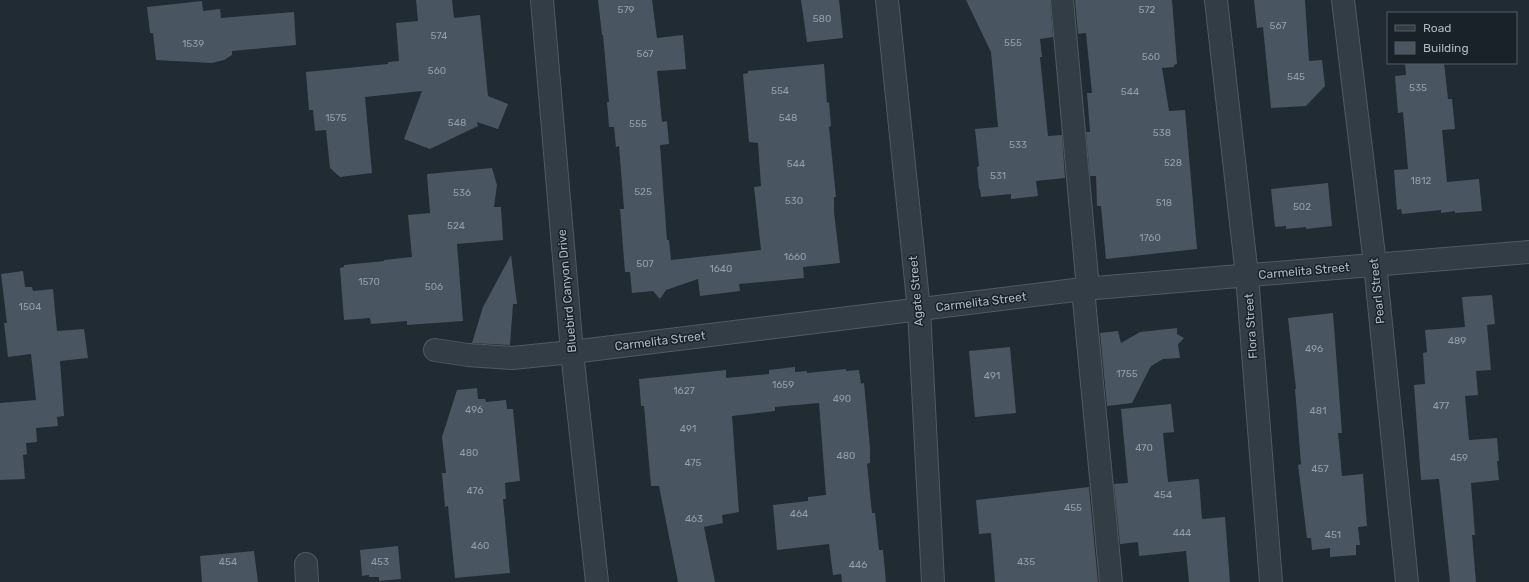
<svg xmlns="http://www.w3.org/2000/svg" width="1529" height="582" viewBox="0 0 1529 582" font-family="Rubik,sans-serif">
<style>
.building{fill:#495560}
.lines{fill:none;stroke-linecap:round;stroke-linejoin:round}
.minor-casing{stroke:#515a63;stroke-width:24}
.minor{stroke:#333d45;stroke-width:22}
.labels{text-anchor:middle;dominant-baseline:central;stroke-width:3;stroke-linejoin:round;paint-order:stroke}
.number-label{font-size:10px;fill:#949faa}
.street-label{font-size:12px;fill:#adb8c2;stroke:#192129}
</style>
<rect width="100%" height="100%" fill="#202b34"/>
<path class="building" d="M416 0H452L454 18 480 15 488 96 508 104 498 129 477 122 478 126 430 149 404 139 422 91 365 97 372 173 340 177 330 168 326 130 315 131 313 110H309L306 72 388 64V62L399 61 396 23 418 21Z
M598 0H652L657 38 683 35 686 69 657 71 662 122 667 121 669 144 660 145 667 240H669L671 260 761 250 754 187 761 186 758 143 749 142 743 74 748 73V71L824 64 827 103 829 102 831 126 829 127 836 197H834V212L840 263 803 267 804 278 739 284 740 291 700 296 698 279 666 290 660 299 653 291 632 293 630 272H625L620 209H624L619 146 616 147 614 127H609L607 102H609L603 35H602Z
M801 0H839L843 38 807 42Z
M966 0H1050L1053 37 1040 39 1042 57H1040L1048 136 1062 135 1065 178 1036 181 1038 196 1011 199V194L981 197 980 189H979L977 167 979 166 975 129 998 127 991 52Z
M1075 0H1172L1177 64 1174 65V67L1162 68 1169 111 1185 110 1197 249 1106 259 1101 206H1097L1096 176H1090L1086 132H1090L1087 93H1092L1086 33 1078 34Z
M1254 0H1305L1309 61 1322 60 1325 86 1306 106 1271 108 1263 27 1257 28Z
M202 1 203 11 220 9 221 18 294 12 296 45 232 51V55L224 60 212 63 156 60 153 33H150L147 7Z
M1405 63H1444L1448 99H1452L1455 129 1442 130 1447 182 1479 179 1482 211 1455 213V211L1441 213V210L1402 214 1401 209 1397 210 1394 170 1408 169 1403 112 1398 113 1395 76 1406 75Z
M492 168 497 185 494 207H501L503 240 457 244 463 321 407 325V321L371 324 370 318 344 320 340 268 344 267V265L384 261V260L412 257 408 215 430 213 427 174Z
M1328 183 1332 226 1306 229V227L1286 229V226L1275 227 1271 189Z
M511 255 517 304H513L510 345 472 343 483 307Z
M23 271 25 287H32L33 291 53 289 57 331 84 329 88 358 60 361 64 416 57 417 58 426 36 428 37 442 26 443 27 454 23 455 25 479 0 480V403L36 400 31 354 8 357 4 323H7L1 274Z
M1492 295 1495 324 1487 325 1491 370 1476 371 1478 395 1465 396 1469 440 1497 438 1499 461H1497L1499 480 1471 483 1475 535H1472L1476 582H1450L1439 479 1421 480 1414 385 1425 384 1423 353 1427 352 1425 330 1465 327 1462 297Z
M1333 313 1342 433H1338L1342 476 1363 474 1367 526 1358 527 1360 545H1356V555L1330 557V548L1312 550 1311 538H1307L1298 465 1301 464 1295 389H1296L1288 318Z
M1177 328V334L1184 338 1178 344 1180 358 1163 359 1151 366 1132 403 1107 406 1100 333 1118 331 1121 343 1140 332Z
M1010 347 1016 413 975 417 969 351Z
M795 367V372L807 371V373L846 369V371L859 370 861 384 864 383 870 448V463L867 464 872 513H875L879 550H883L886 582H842L841 574 833 575 829 544 777 550 773 505 808 501V497L826 495 819 403 775 407V411L732 416 739 512 722 515 723 523 704 527 715 582H678L659 486H651L644 406H641L639 379 726 370V378L769 374V370Z
M477 388 478 399H485L486 402 506 400 507 409H513L520 481 505 483 506 499H503L510 573 455 578 448 506 445 507 442 473H446L442 437 457 390Z
M1171 404 1174 432 1163 433 1168 482 1199 479 1202 519 1225 517 1230 582H1189L1186 551 1139 556 1138 542 1120 544 1114 484 1128 483 1121 409Z
M1089 487 1098 582H995L991 533 979 534 976 500Z
M398 546 401 579 379 581V577H369V575L362 576 360 550Z
M254 551 258 582H202L200 556Z"/>
<g class="lines">
<defs>
<path id="minor" d="M542 0 572 352 597 582
M887 0 919 310 933 582
M1062 0 1088 289
M1216 0 1247 276 1271 582
M1343 0 1375 264 1407 582
M1083 289 1111 582
M435 350 468 355 512 358 572 352 1083 289 1529 252
M306 564 307 582"/>
</defs>
<use href="#minor" class="minor-casing"/>
<use href="#minor" class="minor"/>
</g>
<g class="labels">
<g class="number-label">
<text x="626" y="10">579</text>
<text x="1147" y="10">572</text>
<text x="822" y="19">580</text>
<text x="1278" y="26">567</text>
<text x="439" y="36">574</text>
<text x="1013" y="43">555</text>
<text x="193" y="44">1539</text>
<text x="645" y="54">567</text>
<text x="1151" y="57">560</text>
<text x="437" y="71">560</text>
<text x="1296" y="77">545</text>
<text x="1418" y="88">535</text>
<text x="780" y="91">554</text>
<text x="1130" y="92">544</text>
<text x="336" y="118">1575</text>
<text x="788" y="118">548</text>
<text x="457" y="123">548</text>
<text x="638" y="124">555</text>
<text x="1162" y="133">538</text>
<text x="1018" y="145">533</text>
<text x="1173" y="163">528</text>
<text x="796" y="164">544</text>
<text x="998" y="176">531</text>
<text x="1421" y="181">1812</text>
<text x="643" y="192">525</text>
<text x="462" y="193">536</text>
<text x="794" y="201">530</text>
<text x="1164" y="203">518</text>
<text x="1302" y="207">502</text>
<text x="456" y="226">524</text>
<text x="1150" y="238">1760</text>
<text x="795" y="257">1660</text>
<text x="645" y="264">507</text>
<text x="721" y="269">1640</text>
<text x="369" y="282">1570</text>
<text x="434" y="287">506</text>
<text x="30" y="307">1504</text>
<text x="1457" y="341">489</text>
<text x="1314" y="349">496</text>
<text x="1127" y="374">1755</text>
<text x="992" y="376">491</text>
<text x="783" y="385">1659</text>
<text x="684" y="391">1627</text>
<text x="842" y="399">490</text>
<text x="1441" y="406">477</text>
<text x="474" y="410">496</text>
<text x="1318" y="411">481</text>
<text x="688" y="429">491</text>
<text x="1144" y="448">470</text>
<text x="469" y="453">480</text>
<text x="846" y="456">480</text>
<text x="1459" y="458">459</text>
<text x="693" y="463">475</text>
<text x="1320" y="469">457</text>
<text x="475" y="491">476</text>
<text x="1163" y="495">454</text>
<text x="1073" y="508">455</text>
<text x="799" y="514">464</text>
<text x="694" y="519">463</text>
<text x="1182" y="533">444</text>
<text x="1333" y="535">451</text>
<text x="480" y="546">460</text>
<text x="228" y="562">454</text>
<text x="380" y="562">453</text>
<text x="1026" y="562">435</text>
<text x="858" y="565">446</text>
</g>
<g class="street-label">
<text transform="translate(1304 271) rotate(-5)">Carmelita Street</text>
<text transform="translate(567 291) rotate(-95)">Bluebird Canyon Drive</text>
<text transform="translate(916 291) rotate(-95)">Agate Street</text>
<text transform="translate(1377 291) rotate(-96)">Pearl Street</text>
<text transform="translate(981 302) rotate(-7)">Carmelita Street</text>
<text transform="translate(1251 326) rotate(-94)">Flora Street</text>
<text transform="translate(660 341) rotate(-7)">Carmelita Street</text>
</g>
</g>
<rect x="1387" y="12" width="130" height="52" fill="#192129" stroke="#545d66"/>
<rect x="1395" y="25" width="20" height="6" fill="#333d45" stroke="#545d66"/>
<text x="1423" y="32" font-size="12" fill="#adb8c2">Road</text>
<rect x="1395" y="42" width="20" height="12" fill="#495560" stroke="#545d66"/>
<text x="1423" y="52" font-size="12" fill="#adb8c2">Building</text>
</svg>
